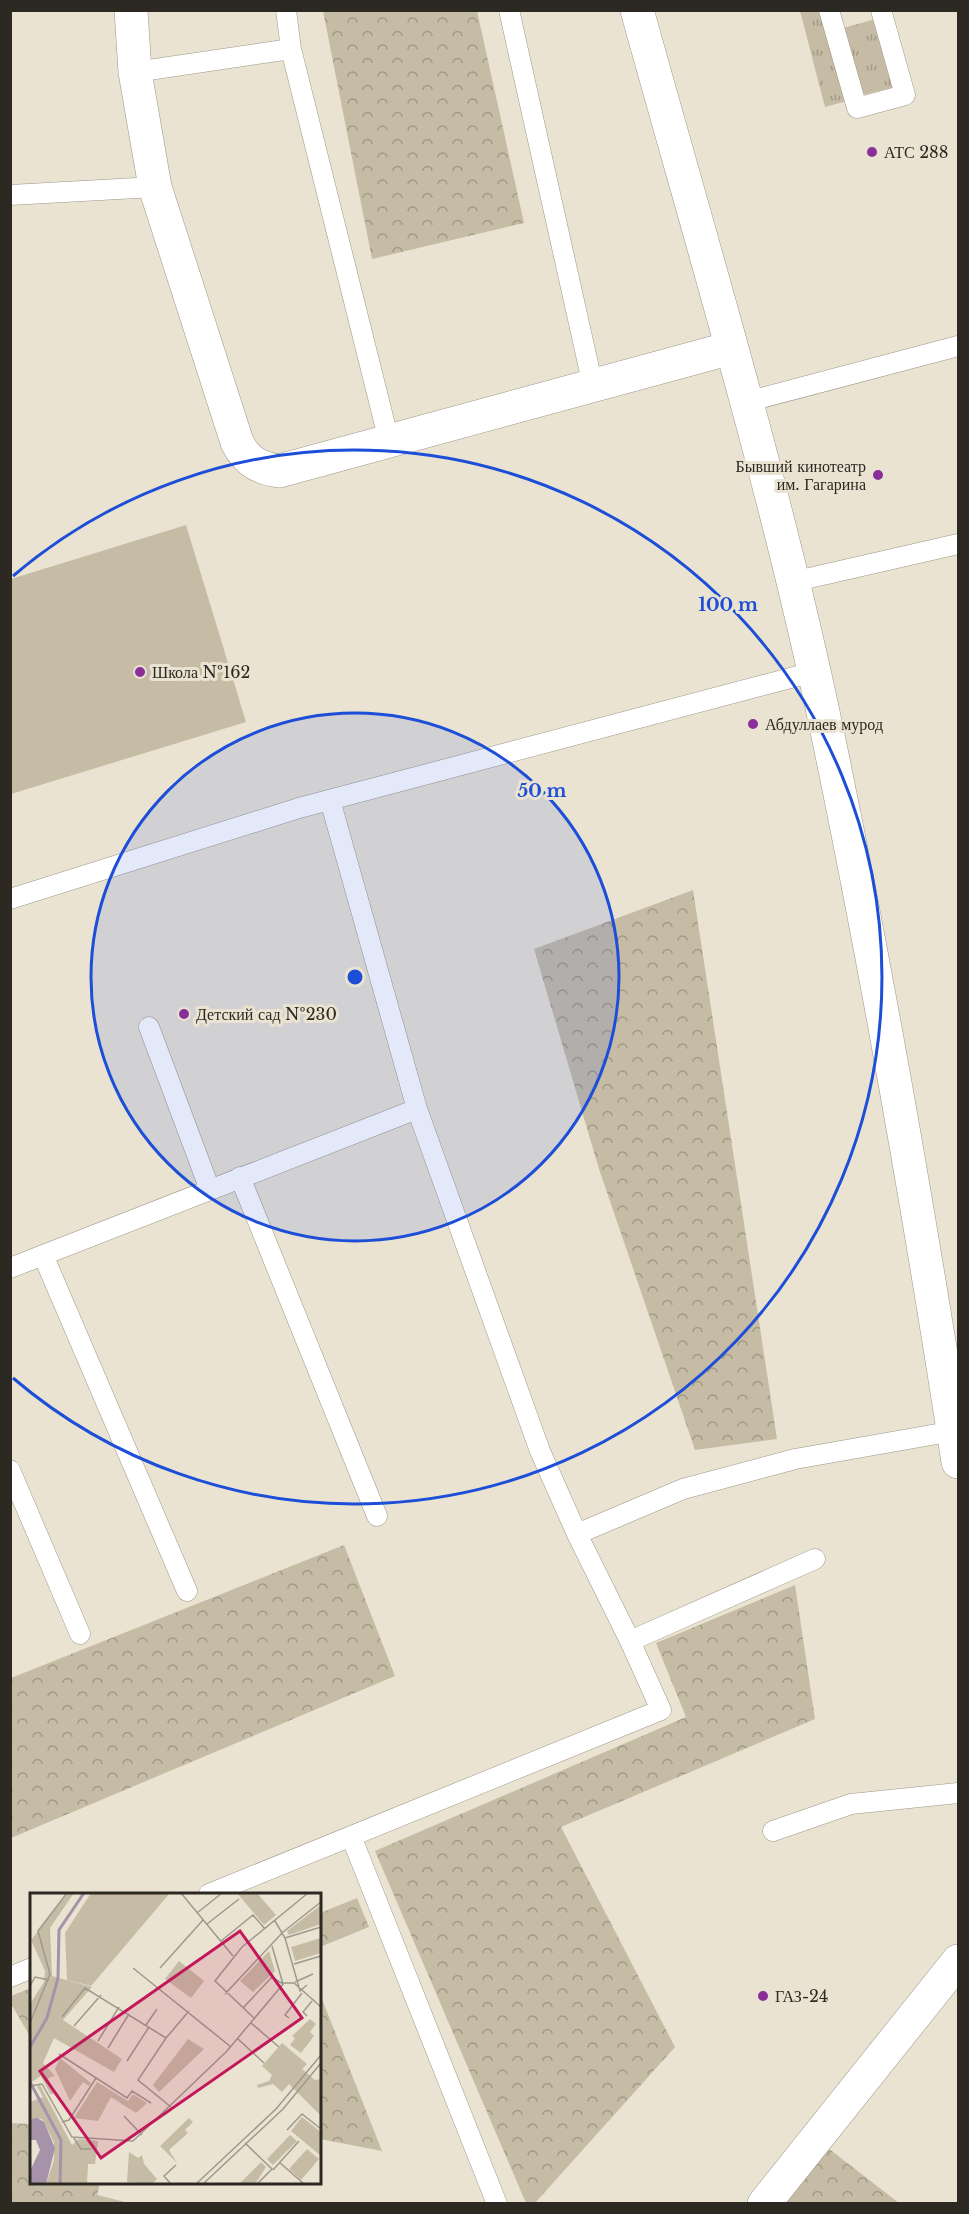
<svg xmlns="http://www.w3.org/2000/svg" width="969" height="2214" viewBox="0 0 969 2214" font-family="'Libre Baskerville',serif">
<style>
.grass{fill:url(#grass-tufts)}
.forest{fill:url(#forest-crowns)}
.garden{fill:#c6bca5}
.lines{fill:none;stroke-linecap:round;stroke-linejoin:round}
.lane-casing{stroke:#9e9787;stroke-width:21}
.street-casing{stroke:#9e9787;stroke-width:34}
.lane{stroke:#fff;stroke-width:20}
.street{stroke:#fff;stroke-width:33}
.ring{fill:none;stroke:#1d4ed8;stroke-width:3}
.poi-dot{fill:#8a2f9a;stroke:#eae3d2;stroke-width:2}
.labels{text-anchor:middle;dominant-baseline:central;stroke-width:6;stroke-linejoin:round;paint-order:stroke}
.poi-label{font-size:16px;fill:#2c2923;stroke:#eae3d2;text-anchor:start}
.inset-river{fill:none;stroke:#a692a9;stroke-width:3}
.inset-road{fill:none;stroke:#9e998c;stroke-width:1.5}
.view{fill:#c2185b;fill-opacity:0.15;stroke:#c2185b;stroke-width:3}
.inset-edge{fill:none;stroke:#2c2923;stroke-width:3}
.centre{fill:#1d4ed8;stroke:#eae3d2;stroke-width:3}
.ring-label{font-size:18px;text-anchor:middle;font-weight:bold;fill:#1d4ed8;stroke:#eae3d2;stroke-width:6;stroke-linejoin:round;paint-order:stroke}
</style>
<defs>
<pattern id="grass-tufts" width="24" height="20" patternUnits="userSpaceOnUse" patternTransform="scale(1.5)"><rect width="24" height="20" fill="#c6bca5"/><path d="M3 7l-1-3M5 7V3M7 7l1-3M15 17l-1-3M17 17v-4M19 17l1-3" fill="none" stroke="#a19986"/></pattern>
<pattern id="forest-crowns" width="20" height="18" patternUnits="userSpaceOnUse" patternTransform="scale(1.5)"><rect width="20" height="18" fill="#c6bca5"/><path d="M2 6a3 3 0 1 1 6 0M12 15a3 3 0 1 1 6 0" fill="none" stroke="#a19986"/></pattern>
</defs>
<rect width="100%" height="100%" fill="#eae3d2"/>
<path class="grass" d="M800 11H823L847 101 825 107Z
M876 19 894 87 862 95 843 28Z"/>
<path class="forest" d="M323 11H477L524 223 372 259Z
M693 890 777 1439 695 1450 599 1169 534 949Z
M344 1545 395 1676 11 1838V1678Z
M795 1585 815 1719 561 1827 675 2047 535 2203H526L375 1851 686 1717 656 1643Z
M357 1898 369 1927 320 1947V1913Z
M31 1988H32L31 2038 10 2002 11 1996Z
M320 1994 382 2151 320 2139Z
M10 2123 31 2124 32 2182 100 2183 97 2195 129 2203H11Z
M824 2145 899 2203 776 2204Z"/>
<path class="garden" d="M186 525 246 722 11 794V579Z"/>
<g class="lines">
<defs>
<path id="lane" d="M286 10 291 49 389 441
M509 10 593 386
M829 10 857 108 905 95 881 10
M135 72 291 49
M10 195 155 187
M746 402 958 346
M792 582 958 544
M10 899 299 808 813 672
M149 1027 210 1190
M417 1109 540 1451 577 1534 683 1489 795 1459 954 1431
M240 1177 377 1516
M43 1255 187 1591
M10 1268 417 1109 330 800
M10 1470 80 1634
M577 1534 630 1641
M773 1831 851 1804 958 1793
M351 1836 497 2204
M209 1894 661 1710 630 1641 815 1559
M10 1977 32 1968"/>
<path id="street" d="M131 10 135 72 155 187 237 442C246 461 259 468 279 471L731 348
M637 10C703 248 775 485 826 726 877 970 920 1216 958 1462
M764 2204 958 1961"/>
</defs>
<use href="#lane" class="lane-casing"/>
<use href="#street" class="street-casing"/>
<use href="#lane" class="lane"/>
<use href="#street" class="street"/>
</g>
<circle cx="355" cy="977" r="264" fill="#1d4ed8" fill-opacity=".12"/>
<g class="ring">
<circle cx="355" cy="977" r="264"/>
<path d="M13 576A527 527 0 1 1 13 1378"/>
</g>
<g class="poi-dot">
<circle cx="872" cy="152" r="6"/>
<circle cx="878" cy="475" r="6"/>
<circle cx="140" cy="672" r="6"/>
<circle cx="753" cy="724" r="6"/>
<circle cx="184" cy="1014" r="6"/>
<circle cx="763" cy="1996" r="6"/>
</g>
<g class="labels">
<g class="poi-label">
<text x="884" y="152">АТС 288</text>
<text x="866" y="466" text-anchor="end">Бывший кинотеатр<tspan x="866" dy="18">им. Гагарина</tspan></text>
<text x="152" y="672">Школа №162</text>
<text x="765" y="724">Абдуллаев мурод</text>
<text x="196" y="1014">Детский сад №230</text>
<text x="775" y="1996">ГАЗ-24</text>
</g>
</g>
<g transform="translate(30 1893)">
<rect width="291" height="291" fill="#eae3d2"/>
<path d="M159 225 163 229 155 237 158 240 139 257 147 270 130 253Z" fill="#c6bca5"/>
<path d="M38 0H44L20 35 22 83 62 94 33 127 92 166 84 179 24 145 13 170 25 183 18 185 24 201H20L11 183 0 190V111L14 89 15 78 1 47ZM207 0H227L246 22 234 32ZM291 12V31L259 42 257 38ZM291 45V60L265 68 261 54ZM239 58 245 78 223 99 210 88ZM280 126 286 131 280 139 284 143 271 160 260 152 265 145 262 143ZM158 146 174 156 129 199 123 192ZM252 150 277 171 272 176 285 187 291 186V223L259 191 252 199 243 191 228 195 227 192 239 188 242 182 232 173ZM30 165 61 190 59 193 53 189 40 208 25 176ZM67 189 98 208 103 201 117 210 106 220 81 204 68 228 44 225ZM10 192 42 252 49 246 68 248 65 271H58L57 291H16L24 267V249L12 226H0V209L13 204 7 193ZM272 224 291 239V263L261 238ZM260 242 267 248 243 272 237 266ZM277 256 289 266 271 287 259 276ZM99 259 108 265 112 262 114 271 127 286 122 291 97 289ZM231 269 236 274 225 291H209Z" fill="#c6bca5"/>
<path d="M61 0H140L61 93 37 87 35 40ZM149 68 174 88 161 105 135 86Z" fill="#c6bca5"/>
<path d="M7 225 14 229 25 255 16 291H0V278L10 257 6 247H0V226Z" fill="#a692a9"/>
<path class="inset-river" d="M0 154 17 125 28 85 29 37 54 0M0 189 31 247 30 291"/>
<path class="inset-road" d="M151 0 203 63M167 20 192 0M245 28 255 45 270 98 277 92M177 31 209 6M255 45 291 34M191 48 223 22 235 36M242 53 253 91M264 71 291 63M103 75 201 154M130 75 173 27M265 89 283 81M0 93 5 84 19 87M195 101 253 39 291 9M213 115 242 84 253 91M277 123 273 119 282 108M32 124 55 95 136 145 159 118M259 125 255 122 272 100M225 126 185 88 212 54 278 0M0 130 20 81 8 38 37 0M221 130 249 154M116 132 127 116M44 133 71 102M136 145 108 187 141 214M208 146 234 170M68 148 89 114M78 155 99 121M29 161 97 205 102 198 121 210M97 168 119 134M0 193 12 191 42 244 103 248 197 158 254 90H264L291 114M94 223 112 242M32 229 39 227 66 185M257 237 272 221 291 236M44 245 51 256H61M215 250 242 276 227 291M249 269 274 291M243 277 269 248M141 291 134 283 146 272M166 291 246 216 291 162M173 291 253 216 291 170"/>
<path class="view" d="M210 38 272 125 71 265 10 178Z"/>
<rect width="291" height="291" class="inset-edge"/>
</g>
<circle cx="355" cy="977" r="9" class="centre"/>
<g class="ring-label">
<text x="728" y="611">100 m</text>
<text x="542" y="797">50 m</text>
</g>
<rect width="969" height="2214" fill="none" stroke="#2c2923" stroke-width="24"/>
</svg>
